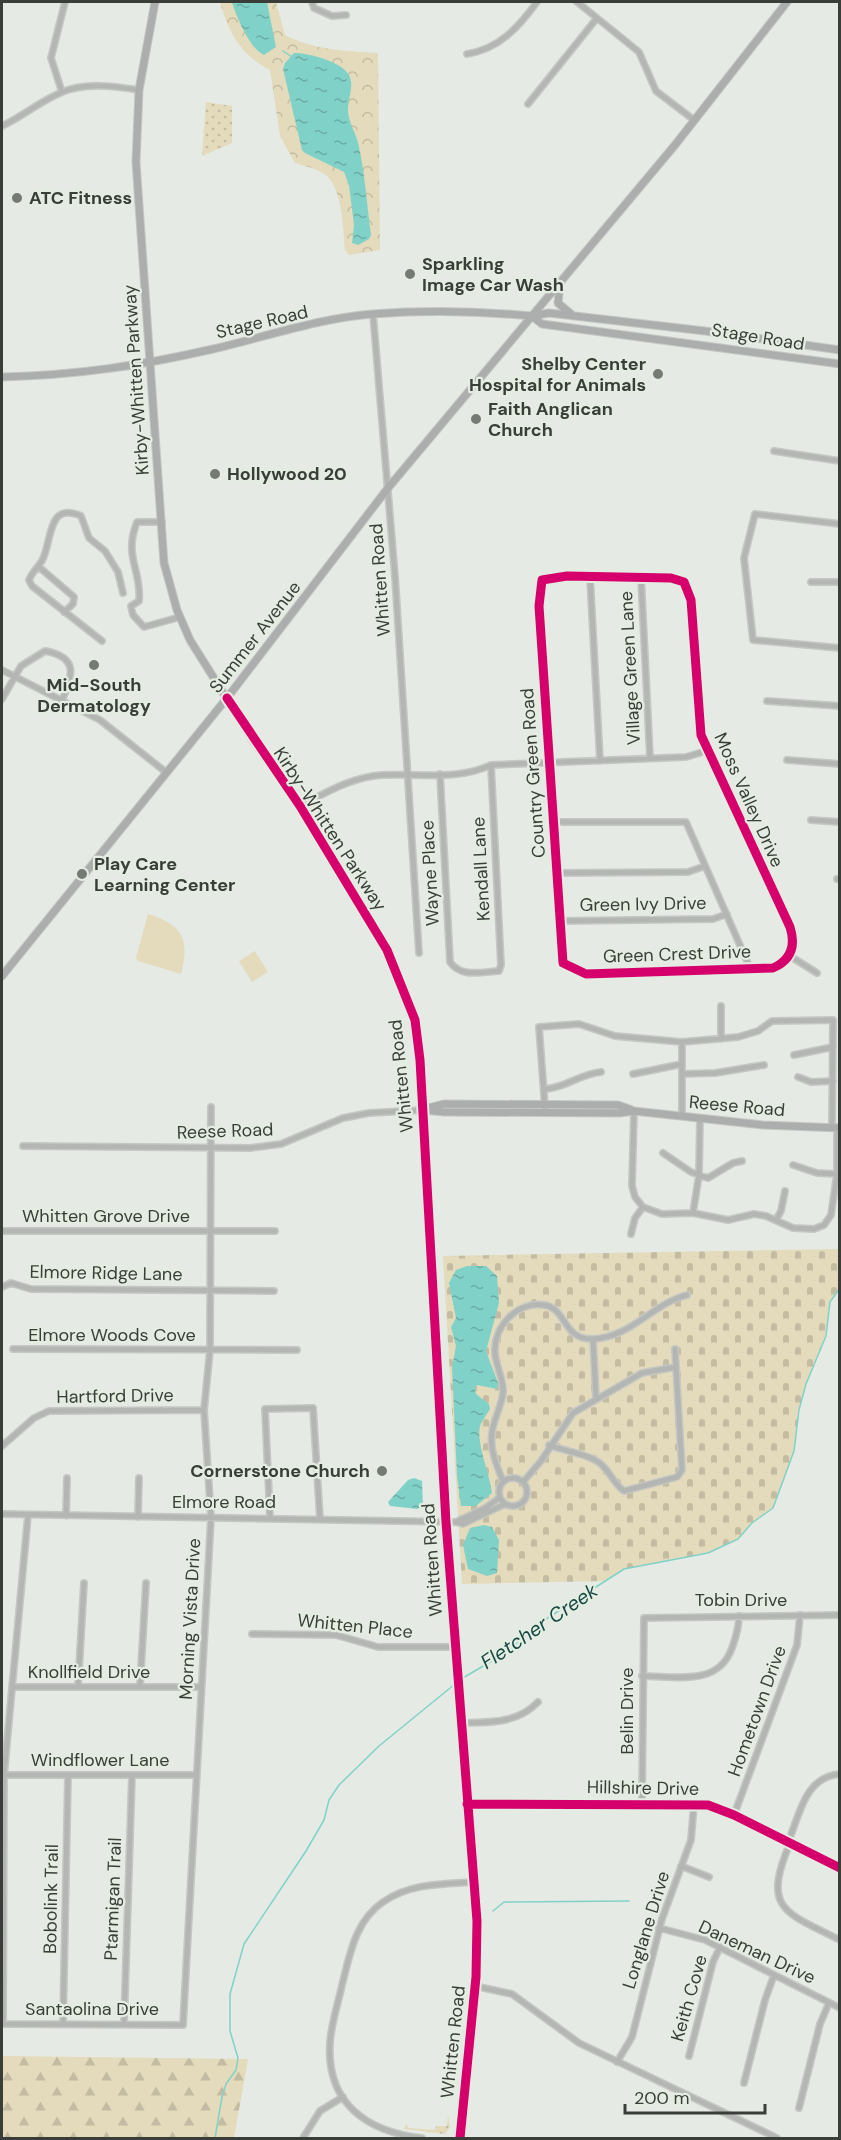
<svg xmlns="http://www.w3.org/2000/svg" width="841" height="2140" viewBox="0 0 841 2140" font-family="'DM Sans',sans-serif">
<style>
.grass{fill:url(#grass-dots)}
.forest{fill:url(#forest-firs)}
.cemetery{fill:url(#cemetery-stones)}
.park{fill:url(#park-crowns)}
.pitch{fill:#e4dabc}
.water{fill:url(#water-ripples)}
.lines{fill:none;stroke-linecap:round;stroke-linejoin:round}
.stream{stroke:#80d2c8;stroke-width:1.5}
.minor-casing{stroke:#c4c7c3;stroke-width:8}
.major-casing{stroke:#c4c7c3;stroke-width:9}
.minor{stroke:#b4b6b4;stroke-width:5}
.major{stroke:#acaead;stroke-width:7}
.cycleway-casing{stroke:#e4ede1;stroke-width:13}
.cycleway{stroke:#d6006c;stroke-width:9}
.poi-dot{fill:#767a75;stroke:#e4ede1;stroke-width:2}
.labels{text-anchor:middle;dominant-baseline:central;stroke-width:4.5;stroke-linejoin:round;paint-order:stroke}
.poi-label{font-size:18px;font-weight:bold;fill:#3a3e39;stroke:#e4ede1;text-anchor:start}
.street-label{font-size:18px;fill:#3a3e39;stroke:#e4ede1}
.water-label{font-size:20px;font-style:italic;fill:#164944;stroke:#e4ede1}
</style>
<defs>
<pattern id="grass-dots" width="8" height="8" patternUnits="userSpaceOnUse" patternTransform="scale(1.5)"><rect width="8" height="8" fill="#e4dabc"/><path d="M2 2h.1M6 6h.1" fill="none" stroke="#c4bca2" stroke-width="1.8" stroke-linecap="round"/></pattern>
<pattern id="forest-firs" width="22" height="20" patternUnits="userSpaceOnUse" patternTransform="scale(1.5)"><rect width="22" height="20" fill="#e4dabc"/><path d="M5 1l3.5 6h-7zM16 11l3.5 6h-7z" fill="#c4bca2"/></pattern>
<pattern id="cemetery-stones" width="16" height="16" patternUnits="userSpaceOnUse" patternTransform="scale(1.5)"><rect width="16" height="16" fill="#e4dabc"/><path d="M2 7V4a2 2 0 0 1 4 0v3zM10 15v-3a2 2 0 0 1 4 0v3z" fill="#c4bca2"/></pattern>
<pattern id="park-crowns" width="20" height="18" patternUnits="userSpaceOnUse" patternTransform="scale(1.5)"><rect width="20" height="18" fill="#e4dabc"/><path d="M2 6a3 3 0 1 1 6 0M12 15a3 3 0 1 1 6 0" fill="none" stroke="#c4bca2"/></pattern>
<pattern id="water-ripples" width="26" height="14" patternUnits="userSpaceOnUse" patternTransform="scale(1.5)"><rect width="26" height="14" fill="#80d2c8"/><path d="M2 4q2-2 4 0t4 0M15 11q2-2 4 0t4 0" fill="none" stroke="#6aaca3"/></pattern>
</defs>
<rect width="100%" height="100%" fill="#e5eae4"/>
<path class="grass" d="M206 102 232 106V143L202 156Z
M448 2115 450 2127 445 2134 404 2129 406 2124 409 2128 435 2130 436 2126H447Z"/>
<path class="forest" d="M2 2056 248 2059 234 2138H2Z"/>
<path class="cemetery" d="M839 1249V1288L830 1302 826 1336 806 1384 799 1410 794 1451 773 1508 752 1523 738 1539 708 1553 624 1569 606 1581 462 1584 443 1256Z"/>
<path class="park" d="M220 2H276L285 35C313 50 347 51 378 53L380 250 349 255 345 250C343 230 343 185 323 173 315 168 304 166 295 163L280 136 270 70C241 56 228 31 220 2Z"/>
<path class="pitch" d="M148 914C183 925 190 939 181 974L138 961 136 958Z
M255 951 268 972 252 982 239 961Z"/>
<path class="water" d="M232 2H267L276 47 264 55C250 49 236 16 232 2Z
M294 53C308 53 341 61 349 75 355 87 347 99 348 111 349 125 357 134 359 147 365 175 367 205 371 235L369 239 358 245 352 243 354 225 349 185 344 172 305 153 302 150 283 69 285 63Z
M467 1266H486L497 1276 499 1303 486 1351 498 1383 497 1389 477 1385 475 1388 476 1394 489 1404 490 1409C487 1414 482 1421 480 1426 476 1443 490 1474 492 1493L476 1506H461L457 1476 452 1367 456 1346 451 1327 456 1318 449 1283 456 1270Z
M414 1478 422 1481 423 1506 417 1509 390 1506 388 1502 408 1480Z
M484 1525 492 1527 499 1540 497 1573 487 1576 468 1569 463 1545 470 1528Z"/>
<g class="lines">
<path class="stream" d="M283 51 292 57
M461 1679 504 1654 543 1621 624 1569 708 1553 738 1539 752 1523 773 1508 794 1451 799 1410 806 1384 826 1336 830 1302 840 1288
M493 1911 504 1902 629 1901
M215 2138 222 2097 226 2084 236 2070 238 2058 230 2031V1994L244 1944 306 1851 324 1820 329 1800 339 1785 379 1746 455 1684"/>
<defs>
<path id="minor" d="M312 2 314 8 332 16 346 15
M577 2 597 18
M467 54C499 49 519 27 537 2
M62 92 51 58 65 2
M528 104 597 18 639 52 656 91 694 120
M2 126C22 117 39 102 60 93 85 82 113 86 139 90
M373 314 395 576 419 953
M774 451 840 461
M162 522H137C123 557 142 570 139 601L131 606 133 615 144 627 180 617
M840 524 755 514 744 558 753 640 840 648
M39 567 74 597 73 604 64 612
M567 576 671 578 684 582 691 600 701 735 790 927C796 946 791 960 773 968L586 974 563 963 539 606 542 580Z
M590 577 600 761
M641 577 650 758
M811 582H840
M102 641 32 586 29 580C32 571 41 566 44 556 52 536 49 502 81 516L89 538 105 551 118 572 123 593
M2 670 100 720 167 773
M2 699 21 666 45 651C79 657 73 676 62 700
M767 701 840 706
M787 760 840 764
M440 774 450 962C461 978 482 972 499 971L501 965 491 765
M300 806C327 792 352 777 382 775 418 773 457 781 491 765L686 757 706 751
M811 820 840 822
M554 822H686L750 968
M556 873 688 872 705 866
M837 879H840
M559 921 713 919 727 914
M790 956 817 973
M721 1039V1006
M682 1042V1116
M794 1055 833 1047
M633 1074 682 1064
M682 1074 715 1073 764 1065
M798 1077 811 1082 833 1081
M546 1089C567 1087 580 1074 601 1072
M545 1108 539 1027 579 1024 615 1036 682 1042 738 1037 758 1031 772 1021 833 1020 832 1127
M634 1111 632 1186 635 1197 643 1207
M23 1146 250 1148 281 1144 343 1118 369 1113 423 1110
M663 1153 691 1172 708 1178 733 1163 742 1161
M793 1165 817 1173 837 1174
M643 1207 662 1214 693 1213 728 1220 754 1214 766 1216 793 1228 814 1229 824 1225 831 1215 837 1174V1127
M693 1213 699 1175 700 1118
M776 1220 781 1211 785 1191
M2 1231H275
M631 1234 635 1218 643 1207
M2 1287 11 1283 31 1289 274 1291
M593 1339 596 1398
M13 1349 297 1350
M549 1445C564 1451 582 1453 595 1460 609 1467 612 1483 624 1491L677 1477 682 1470 675 1349
M2 1446 34 1418 49 1411 204 1410
M499 1492a14 14 0 1 1 28 0a14 14 0 1 1-28 0Z
M503 1481C494 1460 487 1442 495 1420 498 1411 502 1402 503 1393 504 1379 496 1367 495 1353 493 1327 517 1301 544 1305 567 1308 562 1340 593 1339 632 1337 652 1304 687 1295
M523 1482 541 1461 573 1413 642 1373 676 1367
M2 1514 456 1522 463 1524 505 1504
M66 1516 67 1478
M138 1517 139 1478
M270 1517 265 1409 313 1408 320 1519
M456 1522 487 1507 499 1498
M252 1634 336 1635 378 1647H455
M642 1676C676 1676 718 1687 732 1648 736 1637 739 1628 739 1616
M140 1686 146 1583
M12 1687H201
M78 1687 84 1583
M462 1723C490 1722 517 1724 538 1702
M4 1775H196
M467 1804 708 1805 734 1815 840 1868
M642 1804 644 1618 840 1615
M734 1815 797 1645 800 1615
M788 1842C800 1815 804 1777 840 1774
M790 1843C762 1909 784 1912 840 1940
M681 1866 709 1877
M659 1928 705 1940 840 2008
M475 1986 512 1994 579 2043 777 2138
M2 2024 183 2025 211 1517 204 1410 210 1350 211 1107
M3 2024 4 1775 28 1515
M63 2024 68 1775
M124 2024 132 1775
M689 2056 713 1962 720 1947
M617 2062 632 2037 662 1919 691 1840 694 1804
M744 2083 765 2000 774 1975
M799 2108 820 2024 829 2003
M303 2138 320 2111 343 2097
M422 2138C368 2132 326 2104 330 2043 331 2024 338 2004 342 1985 350 1954 355 1921 383 1902 410 1883 443 1884 475 1882"/>
<path id="major" d="M155 2 139 90 136 162 164 563 177 610 190 640 254 742 300 806 387 950 415 1020 420 1060 446 1522 477 1921 476 1977 460 2138
M560 284 558 303 571 314
M532 316 542 324 840 364
M2 377C77 375 139 366 213 349 265 337 319 318 373 314 426 310 478 311 532 316L549 313 705 331 840 350
M2 976 227 698 388 488 675 145 787 2
M428 1108 444 1104 618 1105 632 1110
M423 1110 444 1112 619 1113 634 1111 763 1125 840 1128"/>
</defs>
<use href="#minor" class="minor-casing"/>
<use href="#major" class="major-casing"/>
<use href="#minor" class="minor"/>
<use href="#major" class="major"/>
<defs>
<path id="cycleway" d="M567 576 671 578 684 582 691 600 701 735 790 927C796 946 791 960 773 968L586 974 563 963 539 606 542 580Z
M227 698 300 806 387 950 415 1020 420 1060 446 1522 477 1921 476 1977 460 2138
M467 1804 708 1805 734 1815 840 1868"/>
</defs>
<use href="#cycleway" class="cycleway-casing"/>
<use href="#cycleway" class="cycleway"/>
</g>
<g class="poi-dot">
<circle cx="17" cy="198" r="6"/>
<circle cx="410" cy="274" r="6"/>
<circle cx="658" cy="374" r="6"/>
<circle cx="476" cy="419" r="6"/>
<circle cx="215" cy="474" r="6"/>
<circle cx="94" cy="665" r="6"/>
<circle cx="82" cy="874" r="6"/>
<circle cx="382" cy="1471" r="6"/>
</g>
<g class="labels">
<g class="poi-label">
<text x="29" y="198">ATC Fitness</text>
<text x="422" y="264">Sparkling<tspan x="422" dy="21">Image Car Wash</tspan></text>
<text x="646" y="364" text-anchor="end">Shelby Center<tspan x="646" dy="21">Hospital for Animals</tspan></text>
<text x="488" y="409">Faith Anglican<tspan x="488" dy="21">Church</tspan></text>
<text x="227" y="474">Hollywood 20</text>
<text x="94" y="685" text-anchor="middle">Mid-South<tspan x="94" dy="21">Dermatology</tspan></text>
<text x="94" y="864">Play Care<tspan x="94" dy="21">Learning Center</tspan></text>
<text x="370" y="1471" text-anchor="end">Cornerstone Church</text>
</g>
<g class="street-label">
<text transform="translate(262 322) rotate(-13)">Stage Road</text>
<text transform="translate(758 337) rotate(9)">Stage Road</text>
<text transform="translate(136 380) rotate(-94)">Kirby-Whitten Parkway</text>
<text transform="translate(380 580) rotate(-94)">Whitten Road</text>
<text transform="translate(255 637) rotate(-52)">Summer Avenue</text>
<text transform="translate(630 668) rotate(-93)">Village Green Lane</text>
<text transform="translate(533 773) rotate(-94)">Country Green Road</text>
<text transform="translate(749 800) rotate(66)">Moss Valley Drive</text>
<text transform="translate(330 829) rotate(57)">Kirby-Whitten Parkway</text>
<text transform="translate(481 869) rotate(-93)">Kendall Lane</text>
<text transform="translate(430 873) rotate(-93)">Wayne Place</text>
<text transform="translate(643 904) rotate(-1)">Green Ivy Drive</text>
<text transform="translate(677 954) rotate(-2)">Green Crest Drive</text>
<text transform="translate(401 1076) rotate(-96)">Whitten Road</text>
<text transform="translate(737 1106) rotate(5)">Reese Road</text>
<text transform="translate(225 1131) rotate(-2)">Reese Road</text>
<text x="106" y="1216">Whitten Grove Drive</text>
<text transform="translate(106 1273) rotate(1)">Elmore Ridge Lane</text>
<text x="112" y="1335">Elmore Woods Cove</text>
<text transform="translate(115 1396) rotate(-1)">Hartford Drive</text>
<text x="224" y="1502">Elmore Road</text>
<text transform="translate(432 1560) rotate(-94)">Whitten Road</text>
<text x="741" y="1600">Tobin Drive</text>
<text transform="translate(190 1619) rotate(-87)">Morning Vista Drive</text>
<text transform="translate(355 1626) rotate(6)">Whitten Place</text>
<text x="89" y="1672">Knollfield Drive</text>
<text transform="translate(627 1711) rotate(-90)">Belin Drive</text>
<text transform="translate(757 1711) rotate(-70)">Hometown Drive</text>
<text x="100" y="1760">Windflower Lane</text>
<text transform="translate(643 1788) rotate(1)">Hillshire Drive</text>
<text transform="translate(51 1899) rotate(-89)">Bobolink Trail</text>
<text transform="translate(113 1899) rotate(-88)">Ptarmigan Trail</text>
<text transform="translate(646 1930) rotate(-73)">Longlane Drive</text>
<text transform="translate(757 1952) rotate(25)">Daneman Drive</text>
<text transform="translate(689 1998) rotate(-74)">Keith Cove</text>
<text x="92" y="2009">Santaolina Drive</text>
<text transform="translate(453 2042) rotate(-84)">Whitten Road</text>
</g>
<g class="water-label">
<text transform="translate(539 1626) rotate(-34)">Fletcher Creek</text>
</g>
</g>
<rect width="841" height="2140" fill="none" stroke="#3a3e39" stroke-width="6"/>
<path d="M625 2104v9h140v-9" fill="none" stroke="#3a3e39" stroke-width="3"/>
<text x="634" y="2104" font-size="18" fill="#3a3e39" stroke="#e4ede1" stroke-width="4.5" paint-order="stroke">200 m</text>
</svg>
